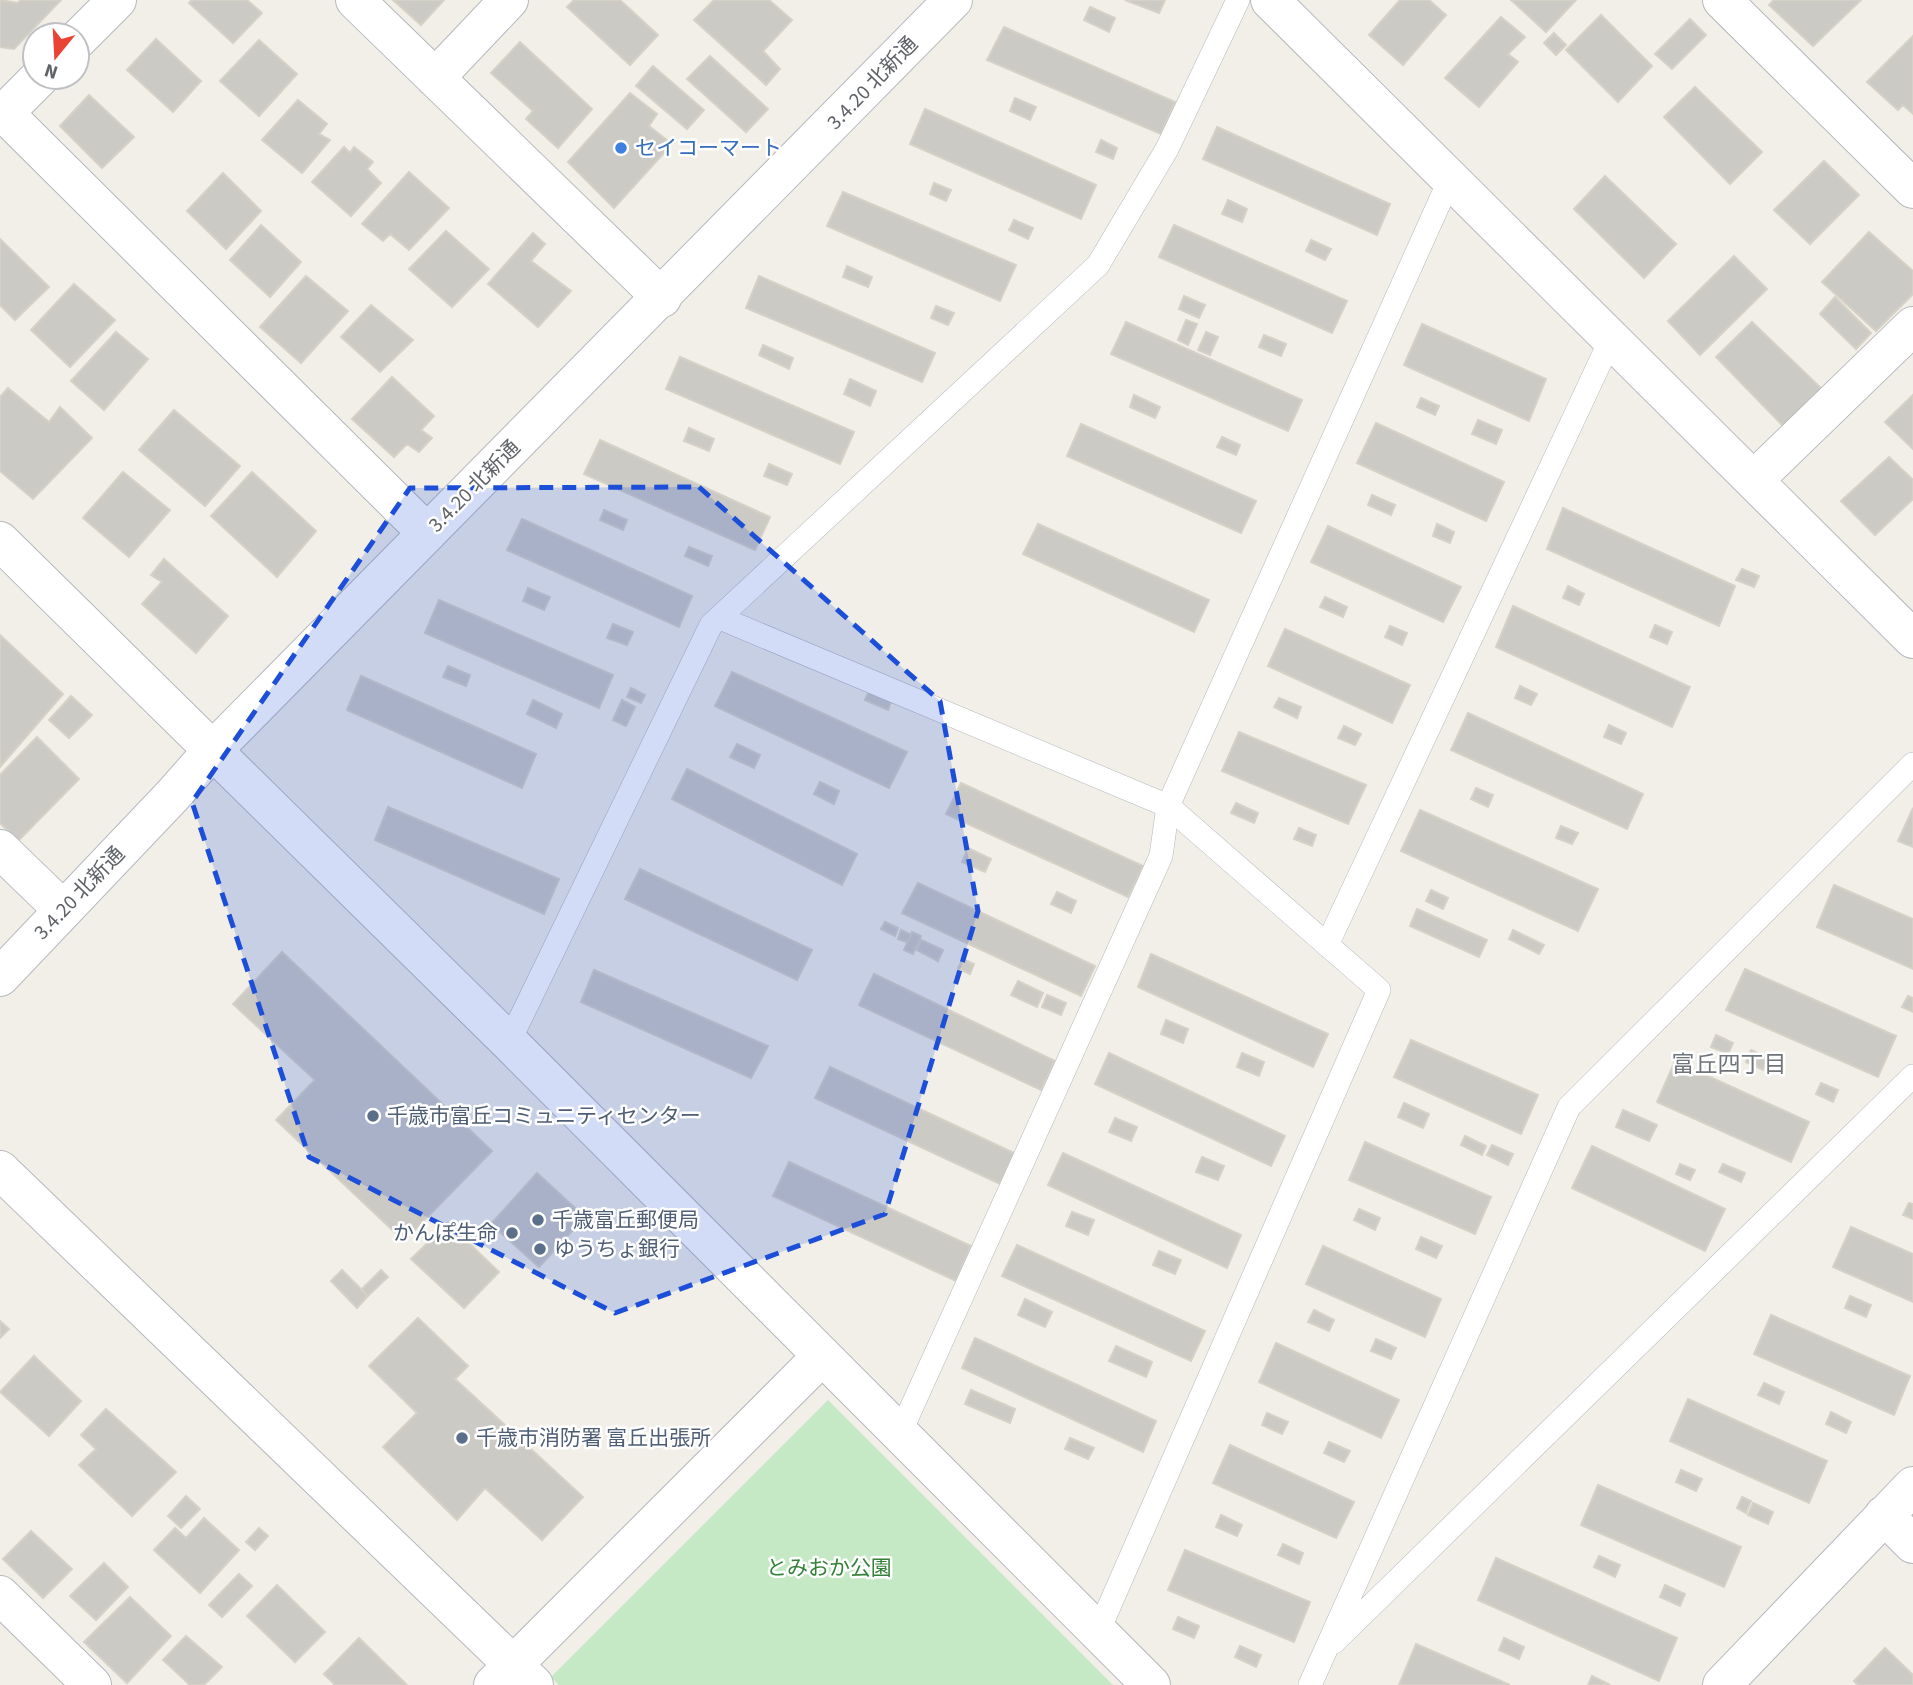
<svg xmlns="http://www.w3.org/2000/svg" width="1913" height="1685" viewBox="0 0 1913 1685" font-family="'Source Sans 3','Noto Sans JP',sans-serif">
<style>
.green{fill:#c5e8c5}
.building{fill:#cccac5;stroke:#d6d1c6;stroke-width:2}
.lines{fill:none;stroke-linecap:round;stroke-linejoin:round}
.lane-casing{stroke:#b5b8bc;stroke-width:24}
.street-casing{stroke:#b5b8bc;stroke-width:40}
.secondary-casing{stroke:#b6babf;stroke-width:40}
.lane{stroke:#fff;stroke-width:23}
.street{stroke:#fff;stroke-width:38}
.secondary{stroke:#fff;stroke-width:38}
.marked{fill:#1d4ed8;fill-opacity:0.2;stroke:#1d4ed8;stroke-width:5;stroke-dasharray:14 9;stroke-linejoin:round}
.shop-dot{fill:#3f7fe0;stroke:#fff;stroke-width:2.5}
.service-dot{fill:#5c6f8a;stroke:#fff;stroke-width:2.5}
.labels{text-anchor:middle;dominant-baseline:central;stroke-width:5;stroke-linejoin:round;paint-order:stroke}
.street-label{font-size:21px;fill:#5f6368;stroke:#fff}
.shop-label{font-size:21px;fill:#366cbe;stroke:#fff;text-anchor:start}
.service-label{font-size:21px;fill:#4e5e75;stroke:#fff;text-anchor:start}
.park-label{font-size:21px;fill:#348238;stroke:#fff}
.neighbourhood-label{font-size:23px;fill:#70757a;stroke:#fff}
</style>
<rect width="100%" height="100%" fill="#f1efe8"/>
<path class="green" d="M828 1400 1113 1685H559L551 1677Z"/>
<path class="building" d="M0 0 18 3 20 0H61L14 49 0 47Z
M192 0H247L262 13 233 43 189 3Z
M393 0H444L421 25Z
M574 0H620L658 35 630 65 567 7Z
M714 0H769L792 20 763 51 780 69 766 85 694 20Z
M1125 0H1165L1159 13Z
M1400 0H1429L1446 15 1403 65 1369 35Z
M1511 0H1576L1546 32Z
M1774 0H1861L1813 46 1769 5Z
M1090 7 1115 18 1109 32 1084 20Z
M1601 15 1652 66 1618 102 1566 50Z
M1501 17 1525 37 1508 54 1518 62 1479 107 1445 78Z
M1690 19 1706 35 1672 69 1655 54Z
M1004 27 1175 102 1161 134 987 60Z
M1554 33 1566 45 1556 55 1544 43Z
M1913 36V114L1903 105 1898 110 1867 82Z
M156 39 201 81 173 112 127 70Z
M259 40 297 74 259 116 220 81Z
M520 42 592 109 558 148 526 119 533 111 491 73Z
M710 56 768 109 746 132 687 79Z
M653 66 704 110 687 129 636 86Z
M1695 87 1762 152 1730 184 1664 117Z
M630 93 657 114 649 126 672 144 614 208 568 162Z
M89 95 134 137 102 168 60 126Z
M1015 98 1036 107 1030 120 1010 111Z
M298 100 327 124 319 134 330 140 302 173 262 140Z
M925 109 1096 185 1081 219 910 144Z
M1217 127 1390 204 1377 235 1203 159Z
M1101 140 1117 148 1113 159 1096 152Z
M344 147 350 153 354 147 373 162 367 169 381 183 351 216 312 182Z
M1824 161 1859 195 1810 244 1774 210Z
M409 172 449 208 409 250 390 234 383 241 362 224Z
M223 173 261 211 226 249 187 211Z
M1605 176 1676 244 1644 278 1574 209Z
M934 183 951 190 946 201 930 194Z
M843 192 1016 265 1000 301 827 226Z
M1228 200 1247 209 1242 222 1222 214Z
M1014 220 1033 228 1028 239 1009 230Z
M261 225 301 262 270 297 230 260Z
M1174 225 1347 301 1332 333 1159 257Z
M446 231 489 269 452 307 409 269Z
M1869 232 1913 271V294L1876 331 1822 282Z
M533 233 545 244 531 261 571 291 538 327 488 284Z
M0 239 49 287 15 320 0 305Z
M1311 240 1331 249 1325 260 1306 251Z
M1734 256 1767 289 1700 355 1668 321Z
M847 266 872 277 868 287 843 277Z
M306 276 348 311 301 363 260 327Z
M759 276 935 353 922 382 746 308Z
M74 284 115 320 70 367 31 330Z
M1184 296 1205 305 1199 318 1179 309Z
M1835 297 1871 333 1856 349 1820 314Z
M371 305 413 340 380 372 341 337Z
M936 306 954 313 948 325 931 318Z
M1186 320 1197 324 1188 345 1178 340Z
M1126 322 1302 400 1288 431 1111 354Z
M1752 322 1822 389 1783 426 1716 357Z
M1422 324 1546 379 1529 421 1404 365Z
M116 332 148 359 104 410 71 381Z
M1206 332 1218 337 1210 355 1198 350Z
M1264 335 1286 344 1281 356 1259 347Z
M763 345 793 358 789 369 759 355Z
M680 357 854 432 840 464 666 389Z
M392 377 434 416 421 430 432 438 419 452 407 444 394 457 352 419Z
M850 379 876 391 870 406 844 394Z
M8 388 49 422 60 407 92 438 33 499 0 471V397Z
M1134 395 1160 407 1155 418 1130 407Z
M1913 395V449L1885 422Z
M1421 398 1439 406 1435 415 1417 407Z
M174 410 240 466 205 506 139 450Z
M1478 420 1502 430 1496 444 1472 434Z
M1376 423 1504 482 1486 521 1357 463Z
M1081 424 1256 501 1241 533 1067 456Z
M689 428 714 439 709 451 684 441Z
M1222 437 1240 445 1236 455 1217 447Z
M600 440 770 517 755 550 584 474Z
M1889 457 1913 480V499L1875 535 1841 501Z
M769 464 792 474 787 485 764 476Z
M123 472 170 510 129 557 83 518Z
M252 472 316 531 277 577 211 516Z
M1372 495 1395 505 1391 515 1368 505Z
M1563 508 1735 586 1719 626 1547 549Z
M604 510 627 520 623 530 600 520Z
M522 519 692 596 679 627 507 550Z
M1038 524 1209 600 1194 632 1023 554Z
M1437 524 1454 532 1450 543 1433 536Z
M1328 526 1461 587 1443 622 1311 562Z
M689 547 712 556 708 566 685 556Z
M164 559 228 616 196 653 142 604 162 582 151 575Z
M1742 569 1759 576 1754 587 1736 580Z
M1568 586 1584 594 1579 605 1563 598Z
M528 588 550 597 544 610 523 601Z
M1325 597 1347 607 1343 617 1320 607Z
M439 600 613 675 599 708 425 633Z
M1513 606 1690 687 1672 727 1496 647Z
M613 624 633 632 627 645 607 638Z
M1655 625 1672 632 1667 644 1650 637Z
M1390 626 1407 633 1402 645 1385 637Z
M1285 629 1410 685 1392 723 1268 666Z
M0 635 63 694 0 767Z
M448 666 470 675 466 686 443 677Z
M732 672 907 752 889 788 715 706Z
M361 676 536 754 522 788 347 710Z
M1520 686 1537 694 1531 705 1515 698Z
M631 688 645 695 641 703 627 697Z
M870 689 892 699 888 710 865 700Z
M71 696 92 715 69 738 49 720Z
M1279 698 1301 707 1297 718 1274 707Z
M533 700 562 714 556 728 527 714Z
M622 700 635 707 626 726 613 720Z
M1468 713 1643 794 1627 829 1451 750Z
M1609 725 1626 733 1621 744 1604 737Z
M1344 726 1361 734 1355 745 1338 738Z
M1239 732 1366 785 1348 824 1222 771Z
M37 737 79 779 18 841 0 823V775Z
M737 744 760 755 754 768 730 757Z
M687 769 857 854 842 885 672 799Z
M820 782 839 791 834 804 814 794Z
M961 783 1143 866 1128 897 946 814Z
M1476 788 1493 795 1488 807 1471 799Z
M1236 803 1258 813 1254 823 1231 813Z
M388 807 559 879 544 914 375 840Z
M1913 808V847L1898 841Z
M1420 810 1598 889 1578 931 1401 851Z
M1561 826 1578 833 1572 844 1556 838Z
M1299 828 1316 835 1312 846 1294 839Z
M968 848 991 859 985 872 962 862Z
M640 869 812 950 797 980 625 899Z
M918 883 1095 966 1081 996 902 913Z
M1834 885 1913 919V969L1817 927Z
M1431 890 1448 898 1443 909 1426 901Z
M1057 892 1076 901 1071 913 1051 904Z
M1417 909 1487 940 1479 957 1410 926Z
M885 922 898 928 895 936 881 929Z
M901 930 911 935 907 942 898 939Z
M1513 930 1544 945 1539 954 1509 939Z
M912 932 921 936 913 954 904 950Z
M921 940 943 950 938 961 917 950Z
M282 952 492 1151 404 1241 276 1120 315 1080 233 1004Z
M1151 954 1328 1034 1313 1067 1138 987Z
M963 959 974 964 970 974 958 968Z
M1745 969 1896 1036 1878 1077 1726 1010Z
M594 970 768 1046 751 1078 581 1002Z
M874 974 1055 1061 1041 1090 859 1005Z
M1018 981 1043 993 1037 1007 1011 995Z
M1047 995 1066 1003 1061 1015 1042 1007Z
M1908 996 1913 998V1012L1902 1007Z
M1166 1020 1188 1029 1183 1043 1161 1034Z
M1716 1035 1733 1043 1728 1054 1711 1047Z
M1411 1040 1538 1095 1521 1134 1394 1077Z
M1751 1050 1768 1058 1763 1070 1746 1062Z
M1109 1053 1285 1136 1271 1166 1095 1084Z
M1242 1053 1264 1062 1259 1076 1237 1067Z
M1675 1061 1809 1122 1791 1162 1657 1102Z
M830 1067 1014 1153 1000 1184 815 1098Z
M1821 1083 1838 1090 1833 1102 1816 1094Z
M1404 1103 1429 1114 1423 1128 1398 1117Z
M1623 1110 1657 1125 1649 1141 1616 1127Z
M1115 1118 1137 1127 1131 1141 1109 1132Z
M1465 1136 1486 1146 1482 1155 1461 1145Z
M1365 1142 1491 1197 1475 1234 1349 1180Z
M1492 1145 1513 1154 1508 1165 1487 1155Z
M1592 1146 1725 1209 1705 1251 1572 1188Z
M1063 1153 1241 1235 1227 1268 1048 1185Z
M1202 1157 1224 1166 1218 1180 1196 1172Z
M789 1162 971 1246 956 1281 773 1196Z
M1680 1164 1695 1170 1690 1180 1676 1174Z
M1723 1164 1745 1173 1741 1182 1719 1172Z
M537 1173 585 1217 539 1267 491 1224Z
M1909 1203 1913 1204V1219L1903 1215Z
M1359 1209 1380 1218 1375 1230 1354 1220Z
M1072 1212 1094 1220 1088 1235 1066 1226Z
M448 1223 499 1272 464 1308 411 1259Z
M1851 1227 1913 1254V1302L1833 1267Z
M1421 1237 1442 1246 1436 1258 1416 1249Z
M1017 1245 1205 1331 1191 1361 1002 1276Z
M1323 1246 1441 1299 1425 1337 1306 1284Z
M1159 1251 1181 1260 1175 1274 1153 1265Z
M342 1270 368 1296 357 1308 331 1281Z
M381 1270 388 1277 368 1296 361 1290Z
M1850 1296 1871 1305 1866 1317 1845 1308Z
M1025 1299 1052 1312 1045 1327 1018 1315Z
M1314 1310 1334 1320 1329 1331 1308 1322Z
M1771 1315 1910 1376 1894 1415 1754 1354Z
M418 1318 468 1366 455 1379 583 1497 542 1540 485 1488 457 1520 383 1447 417 1413 369 1366Z
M0 1321 9 1329 0 1338Z
M975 1338 1156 1421 1143 1452 962 1368Z
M1376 1339 1396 1348 1391 1359 1371 1351Z
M1276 1343 1399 1400 1381 1438 1259 1382Z
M1116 1346 1152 1362 1146 1377 1109 1361Z
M34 1356 81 1401 49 1436 0 1392Z
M1764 1383 1784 1392 1779 1404 1758 1395Z
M971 1390 1015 1409 1010 1423 965 1404Z
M1688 1399 1827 1461 1809 1503 1670 1441Z
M106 1409 176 1472 132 1516 79 1465 96 1449 81 1435Z
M1831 1412 1851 1422 1846 1433 1826 1424Z
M1267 1413 1288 1422 1282 1434 1262 1425Z
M1070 1438 1094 1448 1088 1459 1065 1449Z
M1329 1442 1350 1451 1344 1462 1324 1453Z
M1230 1445 1354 1502 1336 1538 1213 1483Z
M1681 1470 1702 1479 1696 1491 1676 1482Z
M1598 1485 1741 1547 1724 1587 1581 1525Z
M186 1496 200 1509 181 1528 168 1516Z
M1742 1497 1751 1501 1746 1513 1737 1508Z
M1753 1503 1773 1512 1768 1524 1748 1515Z
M1221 1515 1242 1525 1237 1536 1216 1527Z
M204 1518 239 1550 200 1593 154 1550 175 1528 186 1538Z
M259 1528 268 1536 255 1550 246 1542Z
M31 1531 72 1569 43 1598 3 1559Z
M1283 1544 1303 1553 1299 1564 1278 1555Z
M1185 1550 1310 1602 1294 1642 1168 1590Z
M1599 1556 1620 1565 1615 1577 1594 1567Z
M1496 1558 1677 1638 1659 1681 1478 1600Z
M104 1563 128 1587 96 1620 70 1596Z
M239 1574 252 1586 222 1617 209 1605Z
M277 1585 325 1632 295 1662 247 1616Z
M1665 1585 1685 1594 1680 1606 1660 1597Z
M130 1597 171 1636 127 1683 84 1642Z
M1178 1617 1199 1626 1194 1638 1173 1629Z
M186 1636 222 1667 204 1685H190L163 1660Z
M359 1638 407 1685H335L324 1674Z
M1504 1638 1524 1647 1519 1659 1499 1650Z
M1416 1644 1510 1685H1399Z
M1240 1646 1261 1655 1256 1667 1235 1657Z
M1885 1648 1913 1675V1685H1858L1854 1681Z
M1592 1676 1610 1685H1588Z"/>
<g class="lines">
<defs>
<path id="lane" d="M720 618 1168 806 1379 990 1098 1632
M1327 945 1611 339
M509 1042 711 625 1098 265 1167 149 1238 0
M900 1433 1161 856 1168 806 1450 179
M1334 1642 1913 1076
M1310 1685 1569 1107 1913 764"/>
<path id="street" d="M355 0 662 298
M1270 0 1913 639
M1722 0 1913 189
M77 40 117 0
M435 78 509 0
M0 109 427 533
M0 117 40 77
M1754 480 1913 326
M0 541 509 1042 1151 1685
M0 849 62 909
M0 1170 534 1685
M1884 1515 1913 1544
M0 1595 92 1685
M493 1685 821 1357
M1722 1685 1913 1486"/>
<path id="secondary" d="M0 977 173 795 212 751 953 0"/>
</defs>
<use href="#lane" class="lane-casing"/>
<use href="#street" class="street-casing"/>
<use href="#secondary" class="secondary-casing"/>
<use href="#lane" class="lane"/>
<use href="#street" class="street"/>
<use href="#secondary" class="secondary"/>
</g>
<path class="marked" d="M699 487 940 701 978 911 885 1214 615 1313 309 1157 192 802 410 488Z"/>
<circle class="shop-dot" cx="621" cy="148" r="7"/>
<g class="service-dot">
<circle cx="373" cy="1116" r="7"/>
<circle cx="538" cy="1220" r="7"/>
<circle cx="512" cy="1233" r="7"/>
<circle cx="540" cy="1249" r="7"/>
<circle cx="462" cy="1438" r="7"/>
</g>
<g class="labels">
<g class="street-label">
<text transform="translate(872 83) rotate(-46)">3.4.20 北新通</text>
<text transform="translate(474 486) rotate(-45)">3.4.20 北新通</text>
<text transform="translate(79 893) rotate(-46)">3.4.20 北新通</text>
</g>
<g class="shop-label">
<text x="635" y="148">セイコーマート</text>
</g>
<g class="service-label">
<text x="387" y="1116">千歳市富丘コミュニティセンター</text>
<text x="552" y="1220">千歳富丘郵便局</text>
<text x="498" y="1233" text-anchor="end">かんぽ生命</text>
<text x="554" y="1249">ゆうちょ銀行</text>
<text x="476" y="1438">千歳市消防署 富丘出張所</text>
</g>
<g class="park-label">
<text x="829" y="1568">とみおか公園</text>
</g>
<g class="neighbourhood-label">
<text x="1729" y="1064">富丘四丁目</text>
</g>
</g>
<g transform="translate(56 56) rotate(198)"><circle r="33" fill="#ffffff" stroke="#bfc1c3" stroke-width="2"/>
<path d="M0-5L12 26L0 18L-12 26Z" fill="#ea4335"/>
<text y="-10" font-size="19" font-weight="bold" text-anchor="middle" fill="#5f6368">N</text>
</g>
</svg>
